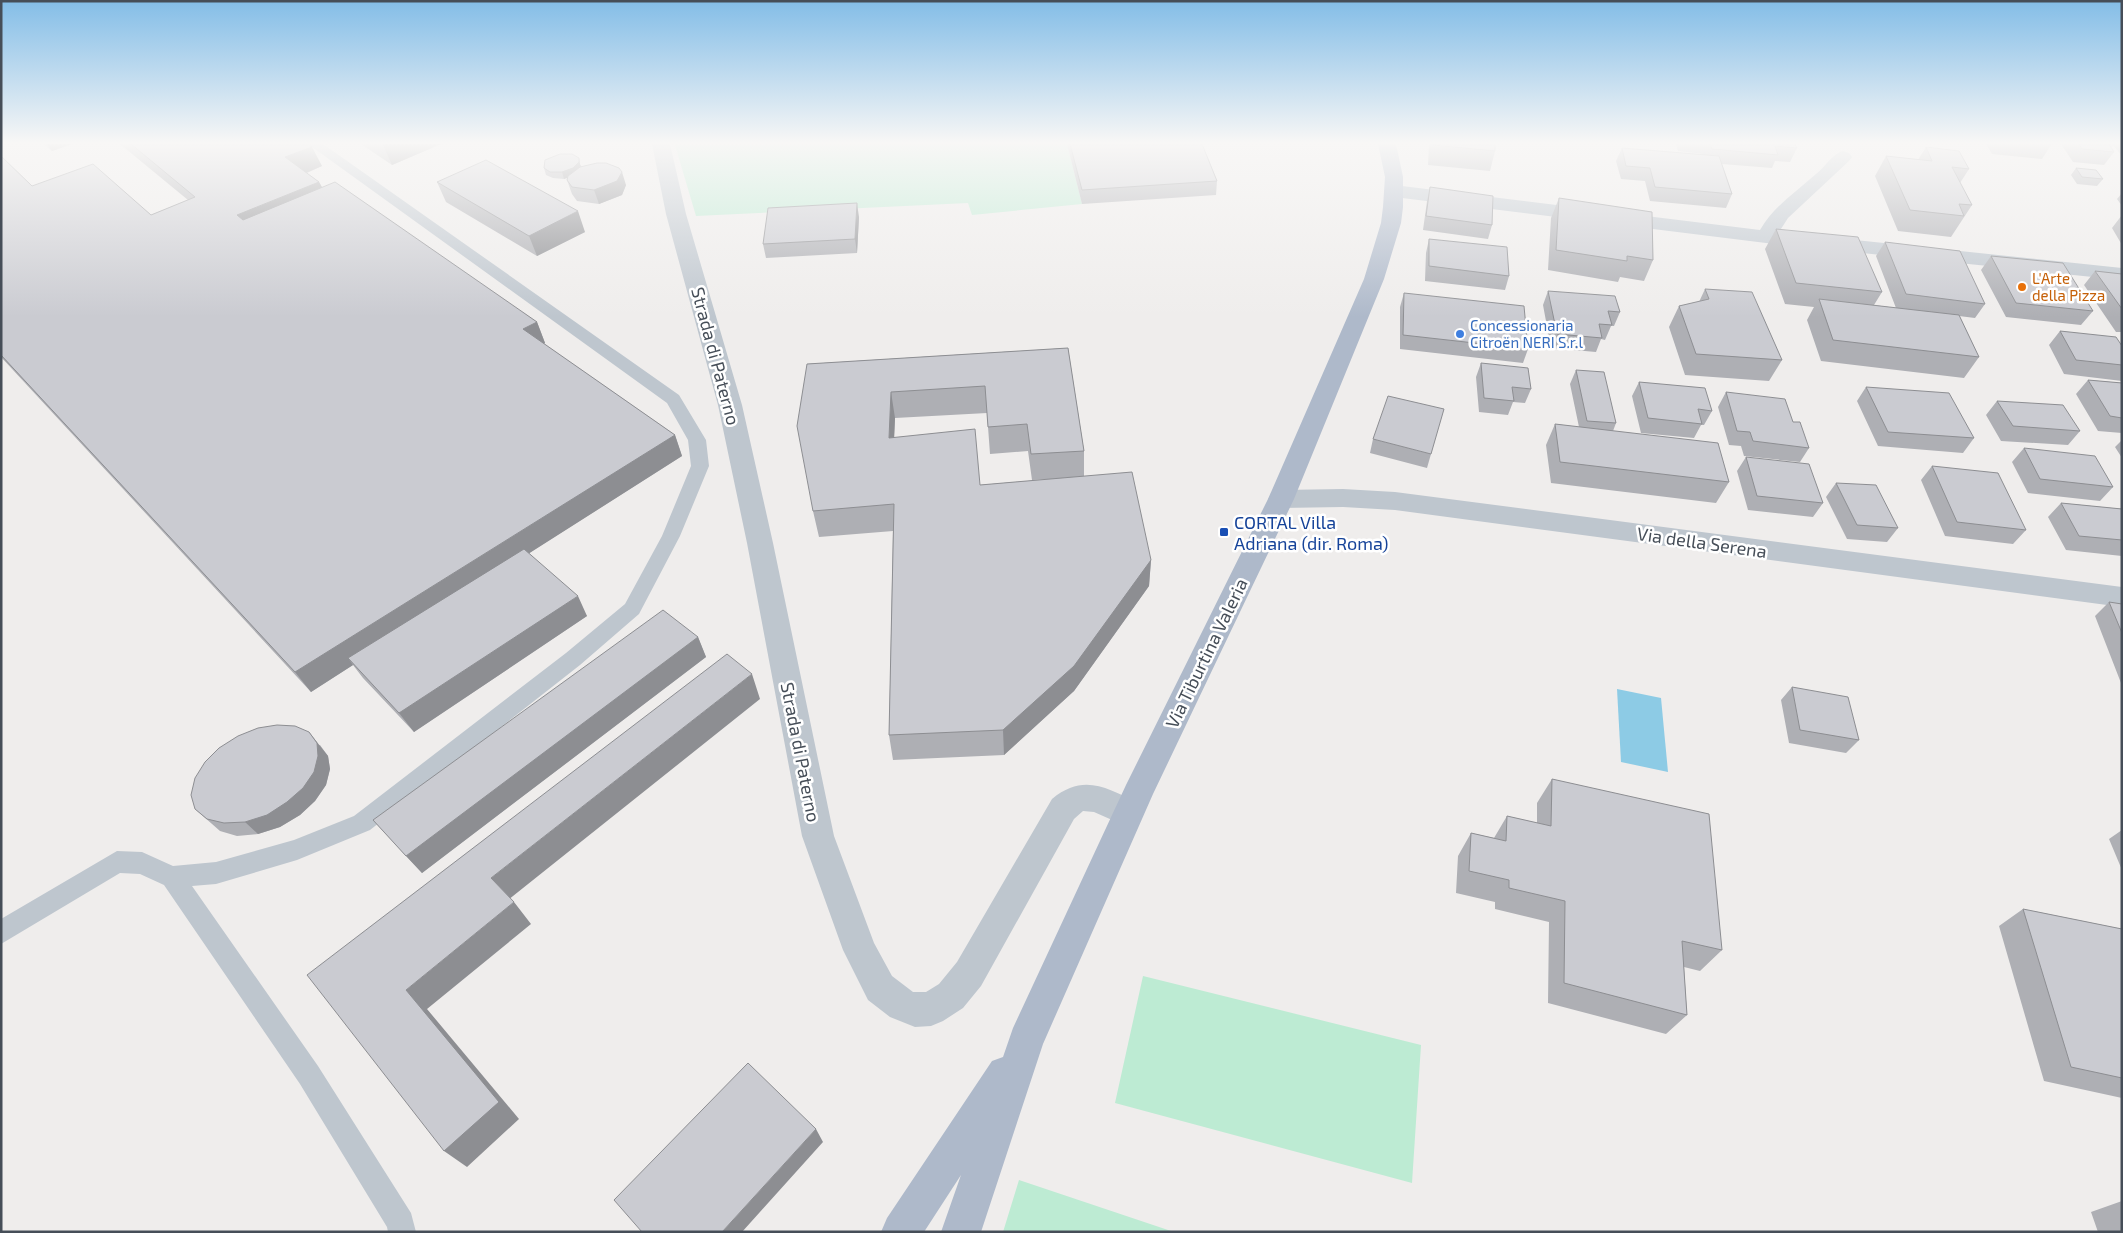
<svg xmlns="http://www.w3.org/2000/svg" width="2123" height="1233" viewBox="0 0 2123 1233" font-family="'Exo 2',sans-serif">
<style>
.green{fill:#bdebd3}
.water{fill:#8dcbe5}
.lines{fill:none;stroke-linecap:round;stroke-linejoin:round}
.lane{fill:#bec6ce;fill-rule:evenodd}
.street{fill:#bec6ce;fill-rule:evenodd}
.primary{fill:#aeb9ca;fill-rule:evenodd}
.wall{fill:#aeafb4;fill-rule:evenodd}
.shaded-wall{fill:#8d8e92}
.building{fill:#cacbd1;stroke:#8d8e92}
.food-dot{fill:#e8710a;stroke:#fff;stroke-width:2}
.shop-dot{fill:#3f7fe0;stroke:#fff;stroke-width:2}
.transit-dot{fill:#1a4fb4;stroke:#fff;stroke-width:2}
.labels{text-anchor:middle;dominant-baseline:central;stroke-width:5;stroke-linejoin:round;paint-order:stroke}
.far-food-label{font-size:15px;fill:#c56008;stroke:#fff;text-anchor:start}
.far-shop-label{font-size:15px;fill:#366cbe;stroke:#fff;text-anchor:start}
.street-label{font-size:18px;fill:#464e58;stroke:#fff}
.transit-label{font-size:18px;fill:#164399;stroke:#fff;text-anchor:start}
</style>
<rect width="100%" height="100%" fill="#efedec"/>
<path class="green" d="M1067 144 1082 204 972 215 968 203 696 216 675 145Z
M1143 976 1421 1045 1412 1183 1115 1103Z
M1019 1180 1174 1232H1003Z"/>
<path class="water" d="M1617 689 1661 698 1668 772 1621 762Z"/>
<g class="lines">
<path class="lane" d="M308 144H323L679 395 706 440 709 466 680 536 639 614 580 665 370 830 297 860 216 884 192 886 318 1066 411 1213 416 1232H388L387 1227 300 1084 164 885 140 874 120 873 1 944V919L117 851 142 852 173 866 216 862 294 840 354 816 566 653 625 604 662 536 691 466 688 440 667 403Z"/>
<path class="street" d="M652 144H670L686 214 742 405 773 543 834 836 874 943 892 976 913 992H926L939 984 957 962 1052 799C1084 773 1106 788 1139 803L1144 813 1139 823 1128 827 1094 812 1083 811 1074 819 981 986 963 1008 943 1021 931 1026 915 1027 890 1017 868 1000 843 950 802 836 747 543 718 405 666 214Z
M1843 151 1849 153 1852 157 1849 161 1788 218 1779 232 2122 268V280L1766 243 1394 197 1387 195 1384 191 1387 187 1394 185 1760 230C1774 206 1796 192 1816 174 1825 167 1832 154 1843 151Z
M1343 489 1395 492 2122 587V607L1395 510 1343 507 1281 508 1272 505 1268 499 1272 493 1281 490Z"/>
<path class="primary" d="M1378 144H1396L1403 177V207L1401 223 1384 279 1294 499 1153 794 1043 1044 981 1232H941L961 1175 924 1232H881L887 1218 992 1061 1003 1057 1013 1028 1126 785 1268 499 1364 279 1381 223 1383 207 1385 177Z"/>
</g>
<path class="wall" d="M44 144H72L52 151Z
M120 144H308L322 166 307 173 319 182 322 187 537 322 545 343 544 344 675 435 682 456 529 553 587 616 414 732 363 678 353 665 311 692 1 357V156L32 186 151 215 188 200Z
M361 144H441L392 165Z
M1067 144H1202L1217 181 1216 195 1082 204Z
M1429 144H1495V151L1490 171 1428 165Z
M1676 144H1795L1797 148 1790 162 1775 161 1772 168 1722 164 1732 194 1726 208 1650 201 1645 181 1621 179 1616 161 1622 148 1703 155V154L1678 151Z
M1986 144H2050L2051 145 2042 159 1992 154Z
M2061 144H2122V156L2113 145 2111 147 2114 152 2104 165 2073 162Z
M1926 147 1969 169 1960 183 1972 205 1951 237 1898 231 1875 176 1886 156 1918 160Z
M581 165V167L626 185 622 195 599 204 577 201 572 194 567 180 568 177 564 179 553 178 546 175 544 168Z
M2076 168 2103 179 2097 186 2077 184 2071 175Z
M437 182 585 232 537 256 446 202Z
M1430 187 1492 225 1488 239 1423 230 1427 201Z
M2122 193V206L2117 199Z
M1559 198 1653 260 1644 281 1620 277 1618 282 1548 270 1551 218Z
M2122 215V245L2112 228Z
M859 217 857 253 766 258 763 244Z
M1776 229 1882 292 1874 305 1896 308 1876 256 1885 242 1985 304 1975 318 1959 316 1979 357 1964 378 1821 361 1807 320 1814 307 1785 304 1765 249Z
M1429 239 1509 276 1505 290 1425 281 1426 253Z
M1991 256 2093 311 2081 325 2006 317 1981 270Z
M2095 271 2122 274V332H2116L2084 285Z
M1705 289 1782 360 1769 381 1685 375 1669 327 1679 306 1699 302Z
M1548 291 1620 312 1614 326H1611L1605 340 1601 339 1596 352 1551 348 1543 305Z
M1404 293 1528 349 1523 363 1400 349V307Z
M2060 331 2122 346V381L2064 374 2049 345Z
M1068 348 1084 451V476L1151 560 1149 586 1074 691 1004 755 893 760 889 735 893 531 819 537 813 511 807 364ZM987 413 990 454 1028 451 1032 480 1051 479 980 485 894 437 895 418Z
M1481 363 1531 389 1525 403 1513 402 1508 415 1479 412 1476 377Z
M1576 370 1616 423 1613 431 1729 482 1716 503 1551 483 1546 445 1555 424 1579 427 1570 384Z
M2088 380 2122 383V433L2098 431 2076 394Z
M1639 382 1712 411 1704 425H1701L1694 438 1641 433 1632 396Z
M1866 387 1974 438 1963 453 1878 446 1857 401Z
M1726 392 1793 422 1809 448 1800 462 1744 456 1741 446 1729 445 1718 407Z
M1997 401 2080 431 2068 445 2001 441 1986 415Z
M1373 439 1431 454 1427 468 1370 453Z
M2122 440V458L2115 447Z
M2024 448 2113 487 2100 501 2028 493 2012 462Z
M1746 457 1823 503 1813 517 1748 510 1737 471Z
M1932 466 2026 530 2013 544 1945 536 1921 480Z
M1836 483 1898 528 1887 542 1847 539 1826 497Z
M2061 503 2122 509V556L2066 550 2048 517Z
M2109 602 2122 604V683H2121L2095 616Z
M698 637 706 657 422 873 373 820Z
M1792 687 1859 740 1846 753 1789 743 1781 700Z
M320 745 328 756 330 769 326 785 315 801 300 815 280 827 258 834 237 836 220 831 195 809Z
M1552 779 1722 950 1700 971 1684 967 1687 1015 1666 1034 1548 1003 1549 922 1495 909V902L1456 893 1458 856 1471 833 1494 838 1507 816 1537 823V803Z
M2122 830V870L2109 839Z
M2023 909 2122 929V1098L2044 1081 1999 926Z
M2122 1201V1232H2098L2091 1212Z"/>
<path class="shaded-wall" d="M47 144H72L52 151Z
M385 144H441L392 165 383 145Z
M312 147 322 166 296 177 285 157Z
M579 158 581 169 576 175 564 179 562 172Z
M622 172 626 185 622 195 599 204 594 190Z
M319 182 330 202 249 235 237 215Z
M857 203 859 217 857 253 855 239Z
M578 211 585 232 537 256 529 236Z
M537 322 545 343 532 350 523 329Z
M891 392 895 418 893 464 889 438Z
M675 435 682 456 354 665 348 658 353 665 311 692 295 672Z
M1151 560 1149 586 1074 691 1004 755 1003 730Z
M578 596 587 616 414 732 399 713Z
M698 637 706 657 422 873 406 856Z
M752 674 760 699 508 900 491 878Z
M309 732 328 756 330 769 326 785 315 801 300 815 280 827 258 834 245 822Z
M514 902 531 924 427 1009 519 1119 467 1167 444 1151 406 990Z
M816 1129 823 1142 742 1232H722Z"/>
<path class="building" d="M131 144H308L312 147 285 157 319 182 237 215 243 220 335 182 537 322 523 329 675 435 295 672 1 355V156L32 186 93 164 151 215 195 197Z
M1070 144H1202L1217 181 1082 190Z
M1433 144H1495V151L1433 145Z
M1710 144H1795L1797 148 1775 146 1778 155 1712 149Z
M2079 144H2109L2114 152 2082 149Z
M1926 147 1959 151 1969 169 1952 167 1972 205 1959 204 1964 216 1910 210 1886 156 1932 161Z
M1622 148 1719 156 1732 194 1655 187 1650 168 1626 166Z
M560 154H572L579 158V162L573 168 562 172H550L544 168 545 160Z
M486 160 578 211 529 236 437 182Z
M597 163H606L619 168 622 172 617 181 594 190 572 187 567 180 568 176 580 167Z
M2076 168 2096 170 2103 179 2082 177Z
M1430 187 1493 196 1492 225 1426 216Z
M1559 198 1652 212 1653 260 1627 256V261L1556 250Z
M857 203 855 239 763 244 768 208Z
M1776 229 1858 237 1882 292 1796 283Z
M1429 239 1507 247 1509 276 1429 266Z
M1885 242 1960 251 1985 304 1906 294Z
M1991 256 2063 263 2093 311 2016 303Z
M2095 271 2122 274V309Z
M1705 289 1752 292 1782 360 1696 354 1679 306 1709 299Z
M1548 291 1615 296 1620 312 1608 311 1612 325 1599 324 1602 338 1557 334Z
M1404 293 1524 306 1528 349 1403 335Z
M1819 299 1959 315 1979 357 1833 340Z
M2060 331 2116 337 2122 346V365L2076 360Z
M1068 348 1084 451 1031 454 1027 424 988 427 985 386 891 392 889 438 975 429 980 485 1132 472 1151 560 1074 666 1003 730 889 735 894 504 813 511 797 426 807 364Z
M1481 363 1528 368 1531 389 1512 387 1514 401 1484 398Z
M1576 370 1604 372 1616 423 1587 421Z
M2088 380 2122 383V418L2110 416Z
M1639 382 1705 388 1712 411 1698 409 1702 424 1648 418Z
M1866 387 1949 393 1974 438 1888 432Z
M1726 392 1785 399 1793 422H1800L1809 448 1753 441 1750 432 1737 431Z
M1388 396 1444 409 1431 454 1373 439Z
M1997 401 2063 405 2080 431 2013 426Z
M1555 424 1718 443 1729 482 1560 462Z
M2024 448 2095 456 2113 487 2040 479Z
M1746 457 1809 464 1823 503 1757 496Z
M1932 466 1998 473 2026 530 1957 522Z
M1836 483 1876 485 1898 528 1857 525Z
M2061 503 2122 509V540L2079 536Z
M524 549 578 596 399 713 348 658Z
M2109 602 2122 604V633Z
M663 610 698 637 406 856 373 820Z
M727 654 752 674 491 878 514 902 406 990 499 1102 444 1151 307 975Z
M1792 687 1848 697 1859 740 1800 730Z
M277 725 295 726 309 732 317 743 318 756 314 772 303 788 287 802 267 815 245 822 224 823 207 819 195 809 191 795 195 778 205 762 219 748 238 736 258 728Z
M1552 779 1709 814 1722 950 1682 941 1687 1015 1564 983 1565 901 1509 888V880L1469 871 1471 833 1506 841 1507 816 1551 826Z
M2023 909 2122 929V1078L2071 1067Z
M748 1063 816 1129 722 1232H642L614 1200Z"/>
<linearGradient id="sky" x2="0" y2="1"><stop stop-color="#83bde7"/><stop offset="0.45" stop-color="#f8f7f6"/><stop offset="1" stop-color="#f8f7f6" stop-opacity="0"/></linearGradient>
<rect width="2123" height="317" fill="url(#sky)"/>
<circle class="food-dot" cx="2022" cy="287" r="5"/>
<circle class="shop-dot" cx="1460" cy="334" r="5"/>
<rect class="transit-dot" x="1219" y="527" width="10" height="10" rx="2.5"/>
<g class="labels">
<g class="far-food-label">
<text x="2032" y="278">L'Arte<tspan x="2032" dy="17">della Pizza</tspan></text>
</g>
<g class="far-shop-label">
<text x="1470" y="325">Concessionaria<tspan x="1470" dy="17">Citroën NERI S.r.l</tspan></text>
</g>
<g class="street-label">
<text transform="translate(716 356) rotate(75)">Strada di Paterno</text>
<text transform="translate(1702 542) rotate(8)">Via della Serena</text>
<text transform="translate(1206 653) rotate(-64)">Via Tiburtina Valeria</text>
<text transform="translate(801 752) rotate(79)">Strada di Paterno</text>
</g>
<g class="transit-label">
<text x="1234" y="522">CORTAL Villa<tspan x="1234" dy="21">Adriana (dir. Roma)</tspan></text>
</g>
</g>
<rect width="2123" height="1233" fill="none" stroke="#464e58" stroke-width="5"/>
</svg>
